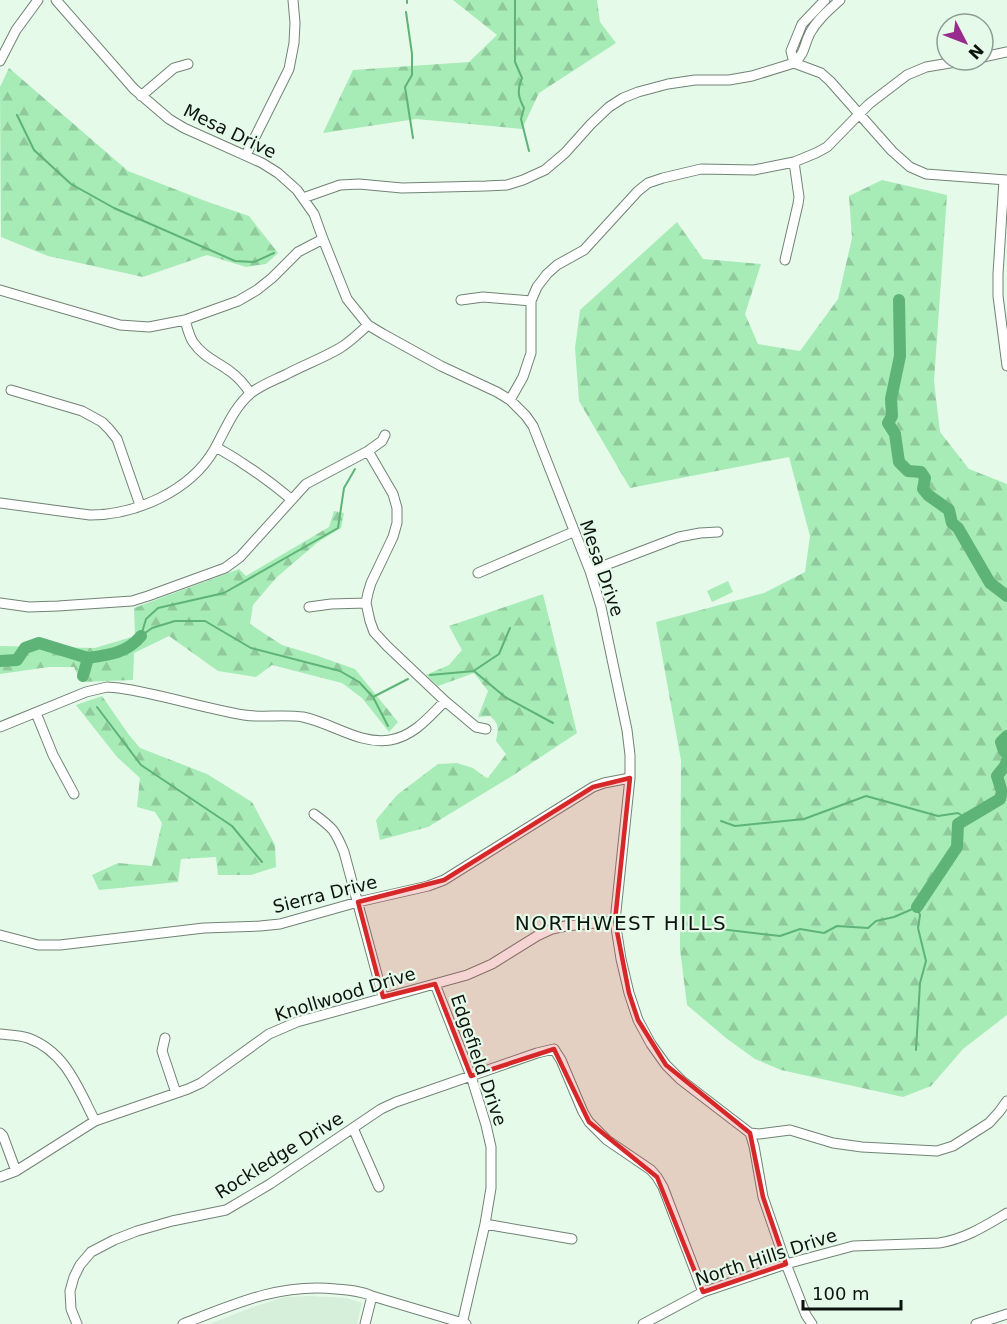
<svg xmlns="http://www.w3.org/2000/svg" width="1007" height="1324" viewBox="0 0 1007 1324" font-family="'DejaVu Sans',sans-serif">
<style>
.built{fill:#d5efda}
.forest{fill:url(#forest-firs)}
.garden{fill:#a7ebb7}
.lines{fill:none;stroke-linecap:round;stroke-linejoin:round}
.stream{stroke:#5eb477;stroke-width:2}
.river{stroke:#5eb477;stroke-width:12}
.minor-casing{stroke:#718375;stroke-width:11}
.minor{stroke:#fff;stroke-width:9}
.marked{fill:#d62828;fill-opacity:0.2;stroke:#d62828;stroke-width:4.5;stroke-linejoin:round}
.labels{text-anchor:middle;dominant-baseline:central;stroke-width:4.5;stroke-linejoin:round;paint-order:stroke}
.street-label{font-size:18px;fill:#0d140e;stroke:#e6faea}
.neighbourhood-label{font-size:20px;letter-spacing:1.5px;fill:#0d140e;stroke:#e6faea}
</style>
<defs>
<pattern id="forest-firs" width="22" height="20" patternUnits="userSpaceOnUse" patternTransform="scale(1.5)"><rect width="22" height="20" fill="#a7ebb7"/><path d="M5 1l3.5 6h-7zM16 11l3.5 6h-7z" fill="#8fc99c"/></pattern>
</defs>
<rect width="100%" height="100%" fill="#e6faea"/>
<path class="built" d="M311 1296 346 1298 362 1303 357 1324H209L256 1306 285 1297Z"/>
<path class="forest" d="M453 0H597L600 22 616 43 539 93 522 129 416 119 323 133 353 70 469 62 497 35Z
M9 68 128 171 208 202 249 216 278 253 266 264 246 267 207 255 143 277 48 256 1 237 0 87Z
M882 180 947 195 934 381 940 432 969 469 1007 484V1015L963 1049 931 1086 903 1097 781 1070 755 1059 726 1038 687 1005 680 949 681 760 656 622 764 593 805 572 810 536 789 457 630 488 579 401 575 348 580 310 677 222 703 259 761 264 745 314 758 344 800 351 838 299 852 238 849 196Z
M334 511 344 513 341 528 318 542 277 577 253 605 250 624 282 645 315 655 355 669 398 722 389 732 362 698 342 683 272 665 256 677 218 671 169 636 134 653 133 680 81 682 74 667H49L0 674V646L95 648 135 636 134 608 239 569 246 576 329 527Z
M543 594 577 733 512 776 428 827 380 840 376 820 397 795 438 764 457 763 473 768 485 777 488 778 506 754 496 741C498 730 500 724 490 716L478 717 488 691 474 673 438 686 426 675 449 665 462 650 449 626Z
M102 696 129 735 140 748 207 774 252 802 275 845 276 867 251 875H218L216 857 181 859 178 882 99 890 92 875 118 863 152 866 162 823 155 812 137 807 140 778 117 757 76 705Z"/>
<path class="garden" d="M728 581 733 592 712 602 707 591Z"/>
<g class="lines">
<path class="stream" d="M515 0V62L522 78C517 90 518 97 524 108L521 119 529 151
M407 3V0
M406 12 412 54V75L405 87 413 138
M17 115 34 150 71 184 114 208 235 261 254 262 274 253
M141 636 152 628 175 621H205L251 648 340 671 359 682 373 697 408 679
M141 636 146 619 158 608 224 593 338 528 344 488 355 469
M475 670 499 654 510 628
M430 675 474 671 505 697 553 723
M373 697 388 726
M97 707 141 765 232 826 262 862
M721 821 735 826 804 819 866 796 938 816 958 813 967 819
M720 929 780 936 800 929 824 933 837 926 868 928 876 921 894 917 917 907 920 915 918 928 926 961 920 983 916 1050"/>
<path class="river" d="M899 300 900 356 891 399 892 416 888 423 895 434 899 462 908 471 921 472 925 478 923 489 928 495 949 510 952 523 958 528 990 583 1007 596
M88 658C109 655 127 653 141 636
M0 661 17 660 25 648 39 643 88 658 83 676
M1007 736 1001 742 1004 751 1007 754
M917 907 957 847 958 824 1000 799 1002 792 997 776 1005 766 1007 761"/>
<defs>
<path id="minor" d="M56 0 134 89 169 119 184 128 262 163 278 173 297 190 314 214 323 239 347 299 368 325 383 334 441 366 497 392 510 400 526 416 533 426 590 571 601 607 627 730 630 755V778L615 921 621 959 629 993 638 1020 651 1044 666 1065 681 1080 750 1133 754 1146 763 1197 786 1264 806 1315 812 1324
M825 0 802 24 791 51 794 63C806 52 803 47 810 33 817 20 829 10 840 0
M983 57 1007 52
M0 61 16 30 38 0
M141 96 174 68 188 64
M246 155 289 69 294 43 295 23 293 0
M1004 180 998 274V296L1007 366
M303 198 340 185 359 184 402 188 486 186 507 185 523 180 545 170 565 153 591 124 609 107 623 98 638 92 668 84 695 80H729L752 76 794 63 821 73 830 81 892 151 910 167 926 174 1007 180
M785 260 798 204 799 197 794 162
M0 290 120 325 149 327 185 320 238 301 257 290 272 278 298 252 323 239
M461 300 483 297 531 301
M185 320C187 327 189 336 193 342 203 357 218 362 231 372 239 378 245 385 250 393
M11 390 82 411 102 422 109 429 117 439 140 505
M510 400 523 377 531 353V301L537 287 547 274 557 265 584 250 638 191 648 183 663 178 701 169 754 170 794 162 816 153 827 147 869 104 907 75 926 67 968 60
M216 447C243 462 267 479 291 499
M368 451 393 494 397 508V523L393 537 371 583 368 593 366 603 370 621 374 632 387 646 445 701 476 727 486 729
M0 503 90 515C136 515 190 491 214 450 225 431 233 408 251 393 261 385 275 380 287 374 304 365 323 358 340 348 350 342 359 333 368 325
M590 571 679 537 700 533 718 532
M478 573 573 532
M0 603 29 607 58 606 132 601 148 596 225 568 240 557 306 484 368 451 382 441 385 435
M309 607 331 604 366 603
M36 713 53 755 74 794
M0 727 86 692 107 687 119 688C161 694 202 708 244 715 263 718 284 714 303 717 332 723 360 745 390 740 414 736 429 717 445 701
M314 814C333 828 335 830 344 852L383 997
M0 935 38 945H60L204 928 260 926 280 924 358 902 428 886 444 880 593 787 604 783 630 778
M435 984 471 1076 486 1125 491 1147V1188L485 1224 462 1324
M0 1034C9 1035 20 1035 28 1038 66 1052 78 1088 95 1121
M165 1038 162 1051 176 1093
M353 1128 379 1187
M0 1133 3 1136 16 1171
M750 1133 759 1134 790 1130 833 1143 862 1147 937 1151 953 1146 989 1123 999 1112 1007 1101
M0 1177 16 1171 95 1121 188 1089 201 1083 269 1034 297 1022 467 975 492 964 537 936 552 929 566 926 615 921
M485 1224 572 1239
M77 1324 71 1309 70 1291 74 1277 80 1265 91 1252 114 1240 137 1231 172 1221 226 1210 270 1184 381 1109 396 1102 537 1053 554 1049 561 1060 583 1112 589 1122 607 1140 651 1170 657 1177 663 1187 703 1292
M183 1324C234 1304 280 1283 336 1289 349 1290 361 1291 372 1296L466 1324
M365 1324 372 1296
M643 1324 703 1292 786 1264 853 1246 939 1243C965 1239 985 1226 1007 1213
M976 1324 1007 1314"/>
</defs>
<use href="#minor" class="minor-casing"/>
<use href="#minor" class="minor"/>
</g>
<path class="marked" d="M630 778 615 921 629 993 638 1020 666 1065 750 1133 763 1197 786 1264 703 1292 657 1177 589 1122 554 1049 471 1076 435 984 383 997 358 902 444 880 593 787Z"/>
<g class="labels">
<g class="street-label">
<text transform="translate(230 131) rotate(26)">Mesa Drive</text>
<text transform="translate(602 568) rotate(71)">Mesa Drive</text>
<text transform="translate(325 894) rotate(-14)">Sierra Drive</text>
<text transform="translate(345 994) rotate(-17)">Knollwood Drive</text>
<text transform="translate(479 1060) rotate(71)">Edgefield Drive</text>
<text transform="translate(279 1155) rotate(-32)">Rockledge Drive</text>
<text transform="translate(766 1257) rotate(-18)">North Hills Drive</text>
</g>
<g class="neighbourhood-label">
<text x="621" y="923">NORTHWEST HILLS</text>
</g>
</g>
<g transform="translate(965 42) rotate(132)"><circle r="28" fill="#e6faea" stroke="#8f9e92" stroke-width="1.5"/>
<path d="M0-4.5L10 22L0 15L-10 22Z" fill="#972c8e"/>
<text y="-9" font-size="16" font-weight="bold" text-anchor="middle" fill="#0d140e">N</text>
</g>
<path d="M803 1300v9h98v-9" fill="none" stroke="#0d140e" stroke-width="3"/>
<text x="812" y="1300" font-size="18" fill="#0d140e" stroke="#e6faea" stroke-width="4.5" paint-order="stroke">100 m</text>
</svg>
